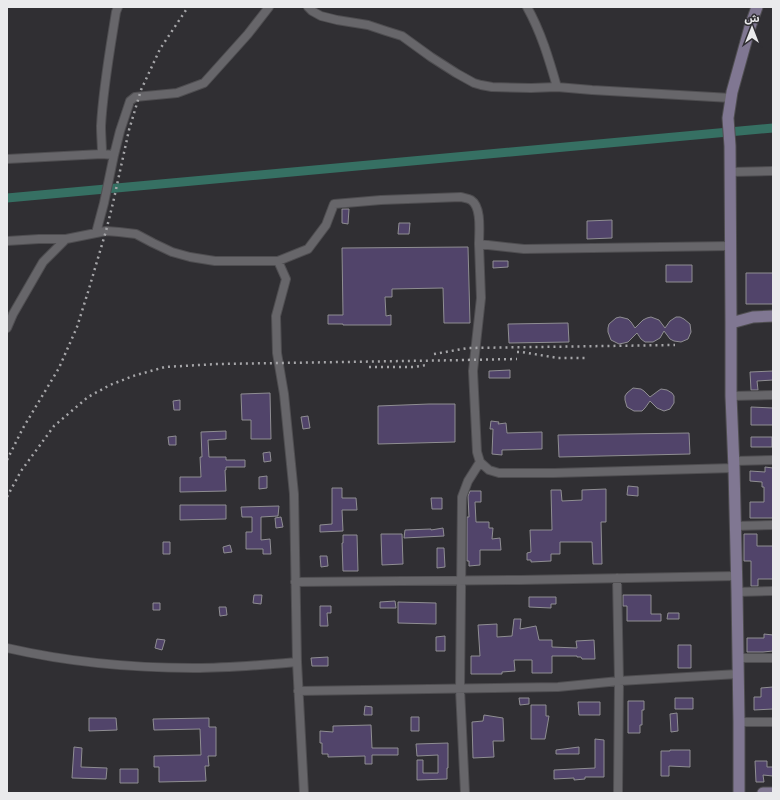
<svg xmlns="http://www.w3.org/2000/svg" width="780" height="800" viewBox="0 0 780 800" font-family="'PT Sans Narrow','Noto Sans Arabic',sans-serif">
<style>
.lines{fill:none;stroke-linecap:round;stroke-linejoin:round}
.canal{stroke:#367063;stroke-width:9}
.building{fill:#51446a;stroke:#8f8e92}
.street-casing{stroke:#4f4e51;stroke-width:10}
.secondary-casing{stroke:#4f4e51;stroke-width:13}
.street{stroke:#67666a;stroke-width:8}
.secondary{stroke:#807792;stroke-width:11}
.rail{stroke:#a6a6a9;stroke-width:2.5;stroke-dasharray:2 4;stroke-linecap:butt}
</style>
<rect width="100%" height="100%" fill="#302f33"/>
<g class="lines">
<path class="canal" d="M7 198 773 128"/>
</g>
<path class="building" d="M342 209H349L348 224 342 223Z
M612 220V238L587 239V221Z
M399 223H410L409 234H398Z
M468 247 470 323H444L443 288 392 289V297H385L386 316 391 315V325H343V324H328V315H343L342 248Z
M493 261H508V267L493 268Z
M666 265H692V282H666Z
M746 273H773V304H746Z
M620 317 628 319 631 322 635 328 643 320 647 318 651 317 659 320 665 328 670 321 676 317H680L684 319 690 324 691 332 688 339 681 342 674 341 670 339 664 331 660 338 653 342H645L641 339 637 333 628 342 624 343 619 344 611 340 608 332V328L609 324 616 318Z
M568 323 569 342 509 343 508 324Z
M510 370V378H489V371Z
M773 371V380L757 381 758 390H751L750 372Z
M633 388 641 389 644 391 650 397 658 391 661 389 667 390 672 393 674 396V403L670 409 664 411 657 408 650 401 645 408 642 411H634L627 407 625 400V396L627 393Z
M270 393 271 439H251V420H242L241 394Z
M180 400V410H174L173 401Z
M429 404H455V442L378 444V406Z
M751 407 773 408V425H751Z
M308 416 310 428 303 429 301 417Z
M491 421 499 422 498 424 506 423 507 433 542 432V449L502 450V455L492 454 493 429H490Z
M226 431V439L208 440 209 457H226V460H245V467H226V470H225L226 491 180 492V477H201L200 457H202L201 432Z
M689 433 690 454 559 457 558 435Z
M176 436V445H169L168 437Z
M751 437H772V447H751Z
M270 452 271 461 264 462 263 453Z
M765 467 773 468V518H750V502H764V487H762V482L750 481V471L765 472Z
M267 476V488L259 489V477Z
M628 486 638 487V496L627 495Z
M332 488H342V498H356L357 510H342L343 531 320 532V525L332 524Z
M606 489V522H601L602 564H593L592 542H560V554H551V561L531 562V560H527V553L531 552 530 530H552L551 490H561L562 501 582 500V490Z
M470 491H481V502H475L476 522H489V528H493L492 539 500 538 501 550H480V565L469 566V561H467V517H469L468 496Z
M431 498H442V509H432Z
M180 505H226V519L180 520Z
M279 506 278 516 261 517V540L270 539 271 554H263V549H246V532H252V517H242L241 507Z
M281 517 283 527 276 528 275 518Z
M443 528 444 536 404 538 405 530 431 529V530Z
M381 534H402L403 564 382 565Z
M744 534H757V546H773V579H758V586H751V561H744Z
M343 535H357L358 571H343L342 543H343Z
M163 542H170V554H163Z
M230 545 232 552 224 553 223 547Z
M437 548H444L445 567 437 568Z
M320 556H327L328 566 321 567Z
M254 595H262L261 604 253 603Z
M623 595H651V614H661V621H627V606H623Z
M529 597H556V604H551V608L529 607Z
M395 601 396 608H380V602Z
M398 602 436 603V624L398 623Z
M153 603H160V610H153Z
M320 606H331V613H327L328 626H320Z
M219 607H226L227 615 220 616Z
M668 613H679V619H667Z
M514 619H521L520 629 536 626 539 640H552V647L577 648 576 641 594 640 595 659H582L581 657H577V656H552V673H532V660H514L515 671 502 672V674H471V656H480L478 625 497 624V637L512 636Z
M764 634 773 635V651L763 652H747V638H764Z
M445 636V651H436V637Z
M157 639 165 640 162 650 155 648Z
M678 645H691V668H678Z
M328 657V666H312L311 658Z
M773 687V709L754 710V697H761V688Z
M519 698H529V704L520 705Z
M675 698H693V709H675Z
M628 701H644V710H642V725H640V733H628Z
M578 702H600V715H579Z
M531 705H546V716H549L545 739H531Z
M365 706 372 707V715H364Z
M677 713 678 731 671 732 670 714Z
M484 715 503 718 504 741H493L494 757 473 758 472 722 483 721Z
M411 717H419V731H411Z
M89 718H116L117 730 89 731Z
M209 718V727H216V756H208L209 766H205L206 781 159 782V767H154V756L201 755 200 729 154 730 153 719Z
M371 725 372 748H398V755H372V764H365V756L328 757V754H322V743H320V731L333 732V726Z
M595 739 604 740V777H585V779L574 780V778L554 779V770L595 768Z
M448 743V768H447V779L417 780V760H423V773H438V755L417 756 416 744Z
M74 747 82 748 81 767 107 768 106 779 72 778Z
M579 747V754H556V750Z
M670 750H690V767L669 766V776H661V751H670Z
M755 761H767V767H773V776L763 775 764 782H756Z
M120 769H138V783H120Z"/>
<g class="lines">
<defs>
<path id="street" d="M308 7 312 11 321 16 337 20 368 25 386 31 402 36 431 57 456 73 474 83 481 85 492 87 531 88 557 87 592 90 731 98
M527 7C541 32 549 59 557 87
M114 155 102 154C102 145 101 135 101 126 103 88 110 50 116 12L118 7
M7 159 102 154
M730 172 773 171
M96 233 104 203 114 155 120 131 130 101 135 97 177 93 204 83 248 34 269 7
M7 241 39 239H66
M479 244 481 298 473 371 477 452 480 462 489 470 499 473H554L734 468
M278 261 286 279 276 316 277 353 284 394 294 494 297 662 304 793
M7 328 13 314 43 262 66 239 106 231 119 232 136 234 153 243 172 252 190 257 215 261H278L308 249 326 225 334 204 381 200 461 197C464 198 468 198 471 200 482 207 479 232 479 244L524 249 730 246
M731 396 773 395
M734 461 773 460
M735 526 773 525
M617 578 619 681 618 793
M295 582 520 580 736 576
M737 592 773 591
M7 648C68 662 131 668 194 668 228 668 262 665 297 662
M738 658H773
M298 691 558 687 619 681 738 674
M739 722H773
M465 793 460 689 462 497 468 481 480 462"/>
<path id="secondary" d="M731 323 730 146 728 118 732 92 750 27 757 7
M739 793V722L737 592 734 468 731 396V323L753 317 773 316
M763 793H773"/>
</defs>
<use href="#street" class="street-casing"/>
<use href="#secondary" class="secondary-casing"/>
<use href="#street" class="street"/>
<use href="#secondary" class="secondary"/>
<path class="rail" d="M517 352H522L558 358H586
M434 354 468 348 675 345
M462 360 517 359
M369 367H414L427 365
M7 460 23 428 59 368 77 327 88 292 106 231 113 203 129 130 141 90 160 49 188 7
M7 497 21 471 54 426 88 397 110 385 133 376 165 367 217 364 468 360"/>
</g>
<rect width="780" height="800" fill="none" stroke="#eaeaec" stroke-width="16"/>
<g transform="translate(752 28)" stroke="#302f33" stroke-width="3" paint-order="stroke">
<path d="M0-3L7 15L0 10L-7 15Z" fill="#eaeaec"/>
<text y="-6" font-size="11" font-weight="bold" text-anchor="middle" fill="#eaeaec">ش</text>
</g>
</svg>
